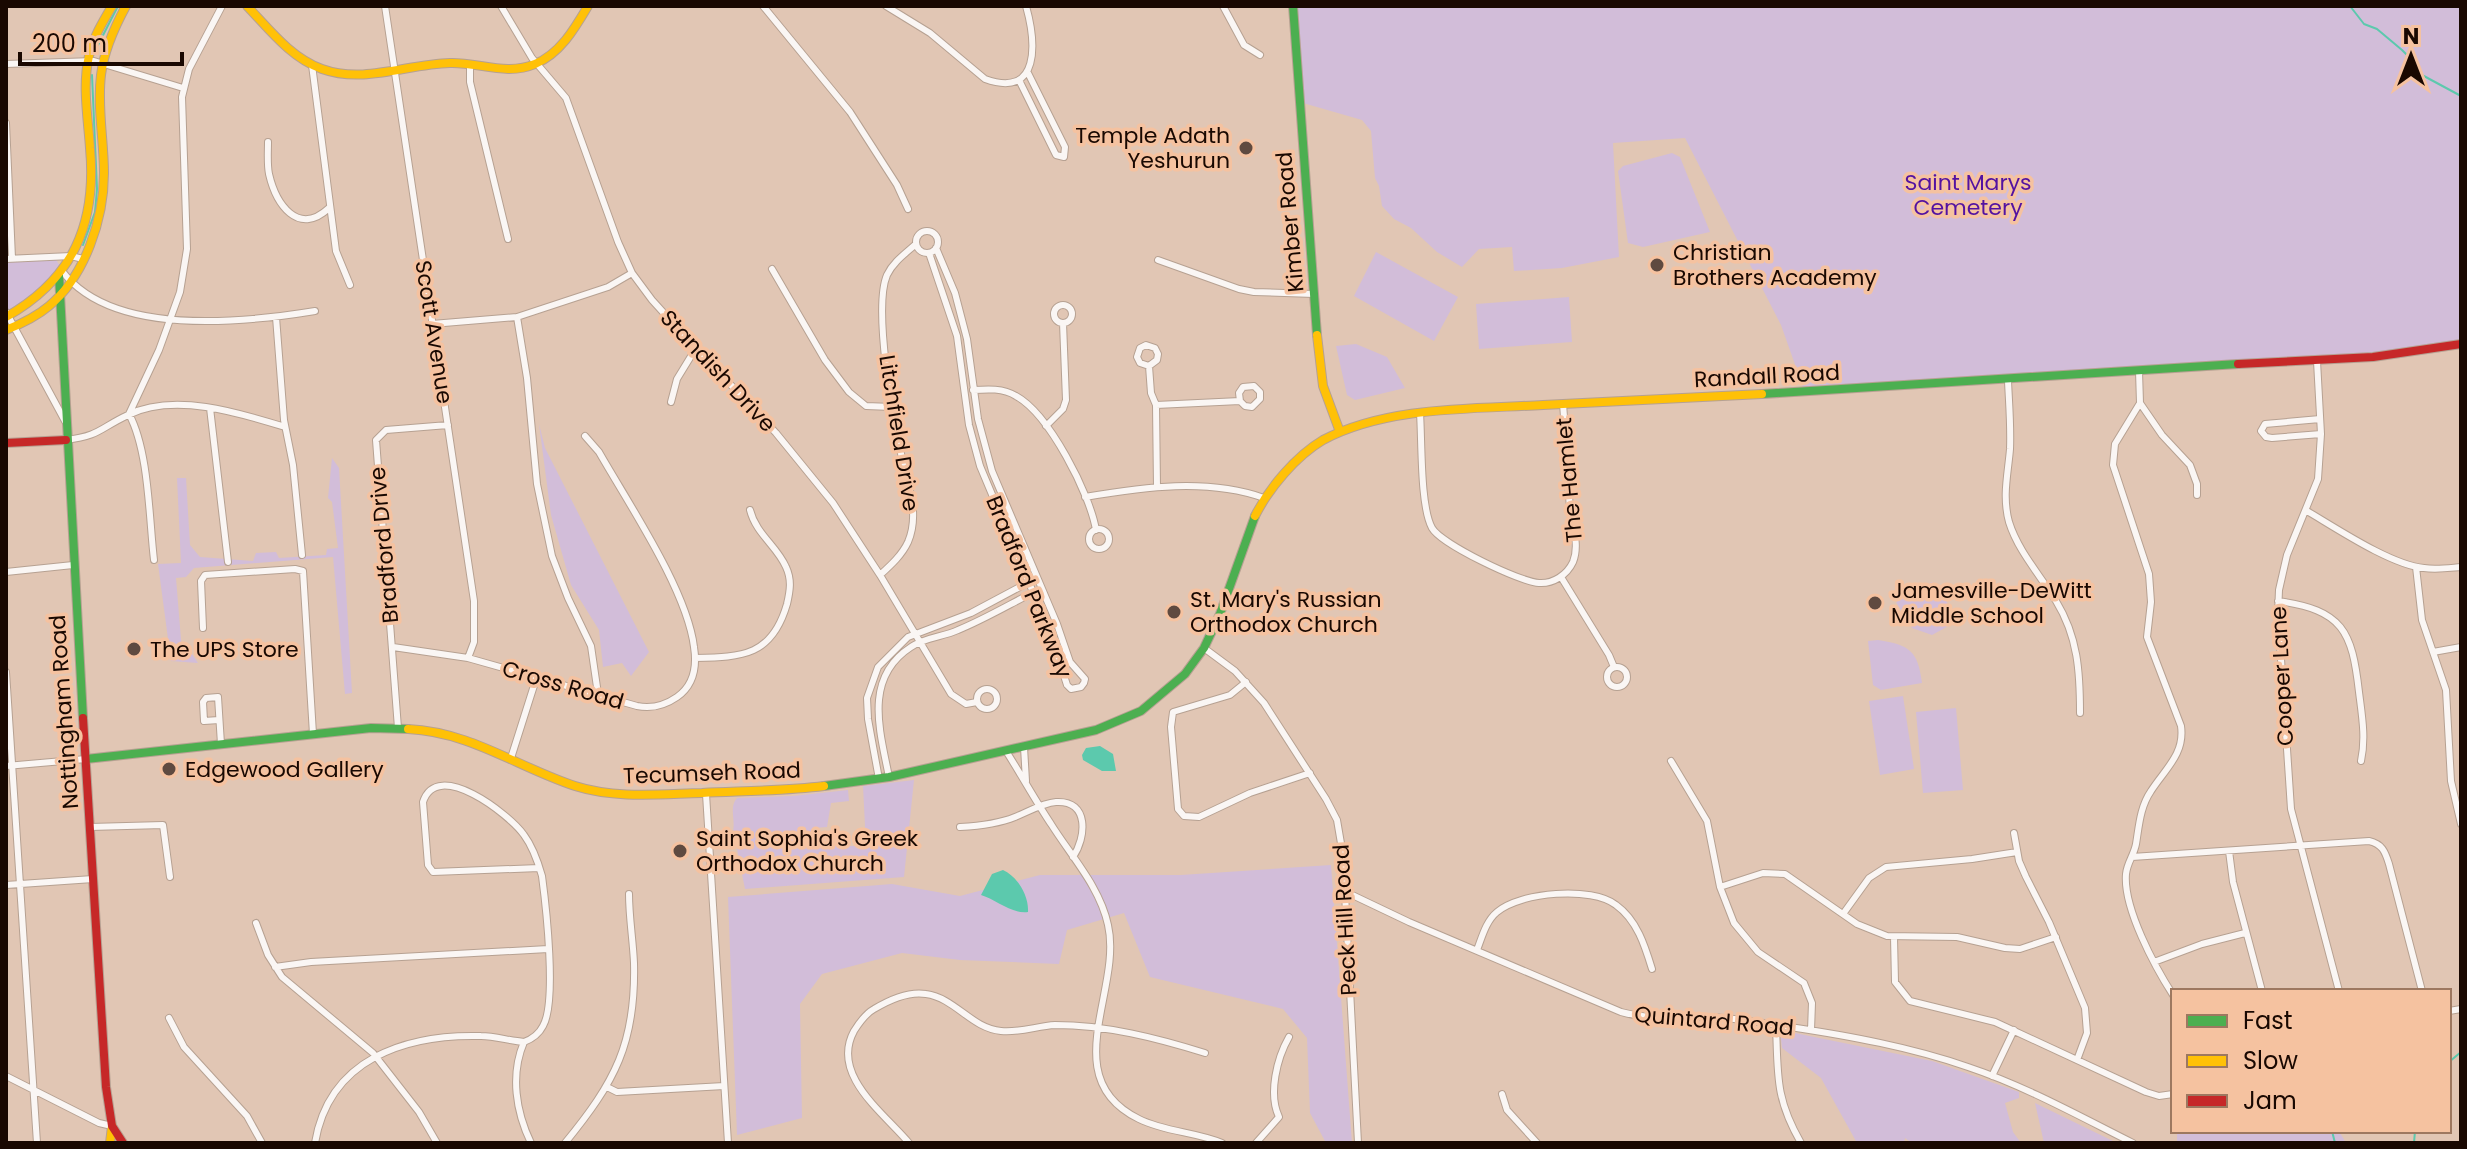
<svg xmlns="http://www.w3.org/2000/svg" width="2467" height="1149" viewBox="0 0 2467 1149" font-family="Poppins,sans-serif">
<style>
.green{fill:#d2bdd9}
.water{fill:#5cc9ad}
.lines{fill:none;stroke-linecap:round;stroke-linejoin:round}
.stream{stroke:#5cc9ad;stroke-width:2}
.street-casing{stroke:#b6a192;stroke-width:8}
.fast-casing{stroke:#b6a192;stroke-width:10}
.slow-casing{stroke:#b6a192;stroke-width:10}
.jam-casing{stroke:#b6a192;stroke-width:10}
.street{stroke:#faf6f4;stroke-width:6}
.fast{stroke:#4caf50;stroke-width:8}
.slow{stroke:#ffc107;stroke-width:8}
.jam{stroke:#c62828;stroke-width:8}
.poi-dot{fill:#5f4a40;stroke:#f5c2a0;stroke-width:3}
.labels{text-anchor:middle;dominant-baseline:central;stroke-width:7;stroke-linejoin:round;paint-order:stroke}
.poi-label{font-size:22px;fill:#190801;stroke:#f5c2a0;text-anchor:start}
.park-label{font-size:22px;fill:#5312a1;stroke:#f5c2a0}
.street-label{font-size:22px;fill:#190801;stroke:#f5c2a0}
</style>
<rect width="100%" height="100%" fill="#e1c6b4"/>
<path class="green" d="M1296 6H2461V344L2394 355 1836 391 1833 385 1803 387 1781 325 1685 138 1613 143 1619 257 1562 268 1514 271 1512 247 1479 249 1462 267 1437 252 1411 228 1394 219 1382 206 1379 186 1375 178 1371 131 1362 120 1303 103Z
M1672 153 1680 157 1710 232 1643 247 1628 243 1618 171 1623 166Z
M1376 252 1458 297 1434 341 1354 296Z
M56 259 59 265 39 292 8 310 6 306V261Z
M1569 297 1572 342 1479 349 1476 304Z
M1356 344 1387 357 1405 388 1355 400 1347 395 1336 346Z
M539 424 545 448 649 652 631 676 622 663 603 667 599 630 571 585 551 515Z
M332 458 339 468 352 693 345 694 333 557 194 568 186 577 176 578 182 652 192 654 198 663 171 661 158 564 181 563 177 478H186L190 545 200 557 253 561 256 553 276 552 279 558 326 555 327 549 338 548 332 502 328 498Z
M1932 582C1944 591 1952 609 1952 624L1932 635 1912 628 1896 602Z
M1878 640C1910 645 1918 651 1922 683L1881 690 1873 685 1868 641Z
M1903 696 1914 769 1880 775 1869 701Z
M1956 708 1963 790 1923 793 1916 712Z
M914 780 904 877 745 889 736 844 732 834C737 822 728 808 737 798L793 796 848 790 849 801 831 803 827 827 814 828V846H866L863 786Z
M1331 865 1352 1143H1326L1310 1113 1307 1038 1283 1009 1150 977 1124 913 1067 930 1059 964 960 960 902 953 822 974 800 1004 802 1118 737 1135 728 897 892 884 960 896 1040 875H1181Z
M1780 1030 1932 1061 2019 1092V1098L2005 1103 2013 1132 2021 1143H1912L1905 1138 1904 1143H1857L1821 1078 1782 1048Z
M2035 1103 2117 1143H2044Z
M2177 1131H2339L2346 1143H2177Z"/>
<path class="water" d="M1100 746 1113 754 1116 771H1102L1083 760 1082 755 1086 748Z
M1003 870C1018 877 1029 896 1028 912 1011 914 997 900 981 895L992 874Z"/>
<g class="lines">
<path class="stream" d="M2350 6 2364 24 2377 29 2402 50 2410 58 2415 74 2422 75 2461 96
M98 45 118 6
M83 245 95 212 97 189 92 75
M2449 1062 2461 1052
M2332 1131 2335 1143
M2414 1143 2415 1131"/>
<defs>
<path id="street" d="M385 6 474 601V642L468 658
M501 6 532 58 566 98 618 242 632 273 652 300 681 332 776 433 833 503 880 575 951 694 966 704 977 702
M763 6 850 112 897 185 908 209
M886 6 930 33 985 79C1041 99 1036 42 1026 6
M1223 6 1244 45 1260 55
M6 64 94 61 183 88
M312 65 336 251 350 285
M470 65V82L508 239
M1019 80 1056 155 1064 157 1065 147 1028 73
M6 123 12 258
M268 142C268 152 267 164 269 174 276 204 298 237 329 208
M916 242a11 11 0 1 1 22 0a11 11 0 1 1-22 0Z
M929 253 957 336 969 425 980 466 1051 635 1067 685 1071 689 1081 687 1084 683 1085 679 1070 662 1057 624 992 471 978 419 967 339 955 293 936 248
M6 259 71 256 83 259
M1158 260 1239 289 1254 292 1314 294
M772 269 825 360 849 392 866 406 892 407
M62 271C112 337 242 323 315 311
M1054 314a9 9 0 1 1 18 0a9 9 0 1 1-18 0Z
M6 312 65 421
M276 317 284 420 293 465 302 555
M517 317 527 378 537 484 552 556 568 598 591 646 598 694
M432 324 517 317 608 287 632 273
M2317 361 2321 434 2318 479 2287 555 2279 590 2278 614 2291 809 2339 991
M1149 366 1140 363 1137 357 1140 348 1146 345 1155 348 1158 354 1157 360 1149 366 1151 393 1156 405 1157 487
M2139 371 2140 403 2162 435 2190 465 2197 484V495
M2008 381C2009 403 2011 426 2010 449 2008 474 2002 496 2009 522 2018 551 2040 575 2056 601 2078 637 2080 672 2080 713
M973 390C988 389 1003 388 1016 396 1049 414 1090 494 1096 530
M671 402 677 379 696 348
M2140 403 2115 444 2113 465 2149 574 2151 602 2147 637 2181 726C2185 754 2165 769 2151 791 2140 807 2139 826 2136 844 2134 855 2127 863 2126 874 2123 908 2155 967 2173 995
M1156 405 1240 401 1245 406 1252 407 1260 399V392L1254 386 1243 387 1239 393 1240 401
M210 408 228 562
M1420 413C1422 441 1420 506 1432 528 1441 544 1520 582 1539 583 1553 584 1567 575 1573 562 1580 545 1572 525 1570 508 1567 474 1566 439 1563 404
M2320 419 2265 424 2261 431 2266 437 2272 438 2321 434
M1046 426 1063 409 1066 400 1063 323
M66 440C100 436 100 428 128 415 174 392 240 413 285 427
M1085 497C1144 487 1207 478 1264 498
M2307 511C2336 528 2391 565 2424 568 2436 570 2449 568 2461 567
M1089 539a10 10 0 1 1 20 0a10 10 0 1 1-20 0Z
M154 560C149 518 149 451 129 414L159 350 180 292 187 249 182 97 189 69 222 6
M2416 567 2422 620 2446 690 2451 781 2461 824
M6 572 73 565
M880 575C891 565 902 555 908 542 920 514 908 485 902 458 893 421 873 308 887 275 893 262 906 253 916 244
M1561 577 1609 655 1614 667
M2278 601C2343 610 2352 631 2359 692 2362 716 2366 738 2361 761
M203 628 201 581 205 575 295 569 303 571 313 734
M393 647 468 658 637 706C652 709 664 706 677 697 694 685 697 666 694 647 687 590 628 503 599 452L585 436
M1204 648 1235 671 1264 703 1326 799 1337 820 1343 855 1358 1143
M2433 652 2461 647
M695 658C743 657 772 656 787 604 790 591 792 580 786 567 777 546 756 534 750 510
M1607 677a10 10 0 1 1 20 0a10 10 0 1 1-20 0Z
M6 672 37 1143
M1246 682 1230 695 1173 712 1171 727 1178 809 1184 816 1199 817 1250 793 1310 773
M977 699a10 10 0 1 1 20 0a10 10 0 1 1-20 0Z
M219 720 204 721 203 702 206 698 218 697 221 744
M398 728 376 440 386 430 448 425
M1024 747 1026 781
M1006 751C1022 776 1035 800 1051 824 1071 856 1100 887 1108 925 1123 990 1055 1078 1139 1119 1165 1132 1196 1132 1222 1143
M511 758 537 676
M1671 761 1707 821 1720 887 1734 923 1758 952 1804 983 1812 1003 1811 1030
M6 766 86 759
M889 777C880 731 863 678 911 647 925 637 943 637 958 630 985 619 1010 604 1036 591
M879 779 868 719 867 698 878 667 908 637 971 613 1031 581
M706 794 728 1143
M90 827 163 825 170 877
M960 827C979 826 998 824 1015 817 1028 812 1042 803 1056 802 1090 800 1086 838 1073 857
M2014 833 2019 861 2026 877 2049 922 2085 1008 2087 1033 2077 1060
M2229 851 2233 882 2262 991
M2132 857 2369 841C2382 844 2385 851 2389 864L2422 991
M6 885 93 879
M1720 887 1763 873 1785 874 1857 924 1887 936 1957 937 2005 948 2020 949 2056 937
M1346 892 1409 922 1621 1012C1650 1020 1676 1017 1705 1017 1733 1017 1762 1023 1790 1027 1849 1036 1911 1047 1968 1067 2025 1086 2079 1116 2133 1143
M1843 914 1869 878 1886 867 1972 859 2017 852
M256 923 268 955 282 977 373 1053 419 1112 437 1143
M1894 937 1895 982 1910 1001 1995 1022 2146 1092 2159 1096 2173 1094
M1477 950C1482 937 1486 921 1497 912 1520 892 1592 886 1616 905 1637 920 1645 946 1652 969
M2154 962 2202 944 2245 933
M275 967 311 962 548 949
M2449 1011 2461 1009
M169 1018 184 1047 247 1116 262 1143
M1776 1025C1778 1075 1775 1098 1801 1143
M6 1076 99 1123 112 1126
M1992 1076 2014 1030
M607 1087 617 1092 724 1086
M1502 1094 1507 1110 1537 1143
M315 1143C329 1059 405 1034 481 1036 495 1036 510 1041 524 1042
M531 1143C516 1112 510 1075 524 1042 532 1039 539 1034 543 1026 557 1002 546 906 542 876 538 862 533 847 524 835 509 814 437 758 423 802L428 865 433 872 539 868
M565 1143C615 1082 636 1043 634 963 633 940 629 917 629 894
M909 1143C884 1113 830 1075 854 1031 859 1023 865 1014 874 1009 889 1000 908 991 926 994 955 998 971 1028 1001 1031 1020 1033 1037 1026 1055 1025 1106 1025 1157 1038 1205 1053
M1256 1143 1279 1117C1268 1094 1277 1058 1289 1037"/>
<path id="fast" d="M1293 6 1317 335
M59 275 83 718
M1762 394 2238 364
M86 759 371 728 408 729
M824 786 889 777 1096 730 1141 711 1185 674 1204 648 1220 614 1255 516"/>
<path id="slow" d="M247 6C269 29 291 58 322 69 364 84 407 64 450 63 478 62 507 76 535 64 560 54 575 28 588 6
M6 317C73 279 97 224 90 148 88 118 82 85 89 56 93 37 103 22 112 6
M6 330C21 324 36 317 49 306 85 276 104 219 104 173 104 140 97 108 101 75 104 50 114 28 126 6
M1317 335 1323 386 1340 432
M1255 516C1269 488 1296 456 1323 440 1387 406 1473 409 1543 405 1616 402 1689 398 1762 394
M408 729C471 732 517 767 575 786 616 799 660 794 702 793 743 791 784 791 824 786
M110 1143 112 1126"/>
<path id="jam" d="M2238 364 2373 357 2461 344
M6 443 66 440
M83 718 106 1087 112 1126 123 1143"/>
</defs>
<use href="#street" class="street-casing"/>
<use href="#fast" class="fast-casing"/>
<use href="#slow" class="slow-casing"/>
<use href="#jam" class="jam-casing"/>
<use href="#street" class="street"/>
<use href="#fast" class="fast"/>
<use href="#slow" class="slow"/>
<use href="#jam" class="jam"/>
</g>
<g class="poi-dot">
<circle cx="1246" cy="148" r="8"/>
<circle cx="1657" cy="265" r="8"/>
<circle cx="1875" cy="603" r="8"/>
<circle cx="1174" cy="612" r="8"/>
<circle cx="134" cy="649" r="8"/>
<circle cx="169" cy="769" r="8"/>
<circle cx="680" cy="851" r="8"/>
</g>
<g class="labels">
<g class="poi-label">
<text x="1230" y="135" text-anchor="end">Temple Adath<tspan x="1230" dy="25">Yeshurun</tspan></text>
<text x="1673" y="252">Christian<tspan x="1673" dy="25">Brothers Academy</tspan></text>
<text x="1891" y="590">Jamesville-DeWitt<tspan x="1891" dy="25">Middle School</tspan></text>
<text x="1190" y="599">St. Mary's Russian<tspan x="1190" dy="25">Orthodox Church</tspan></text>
<text x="150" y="649">The UPS Store</text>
<text x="185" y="769">Edgewood Gallery</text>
<text x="696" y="838">Saint Sophia's Greek<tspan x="696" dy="25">Orthodox Church</tspan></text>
</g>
<g class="park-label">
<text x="1968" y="182">Saint Marys<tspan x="1968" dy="25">Cemetery</tspan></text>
</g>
<g class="street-label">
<text transform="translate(1290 222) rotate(-95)">Kimber Road</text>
<text transform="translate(434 332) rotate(81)">Scott Avenue</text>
<text transform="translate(718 371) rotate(47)">Standish Drive</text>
<text transform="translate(1767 376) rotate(-3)">Randall Road</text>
<text transform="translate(899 433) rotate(81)">Litchfield Drive</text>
<text transform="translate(1569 480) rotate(-95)">The Hamlet</text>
<text transform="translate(384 545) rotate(-95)">Bradford Drive</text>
<text transform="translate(1029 587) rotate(68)">Bradford Parkway</text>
<text transform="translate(2282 676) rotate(-93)">Cooper Lane</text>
<text transform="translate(563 685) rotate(16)">Cross Road</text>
<text transform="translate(64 712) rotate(-94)">Nottingham Road</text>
<text transform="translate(712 773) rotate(-2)">Tecumseh Road</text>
<text transform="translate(1345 920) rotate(-93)">Peck Hill Road</text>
<text transform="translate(1714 1021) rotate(5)">Quintard Road</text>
</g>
</g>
<rect width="2467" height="1149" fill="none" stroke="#190801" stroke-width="16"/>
<rect x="2171" y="989" width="280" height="144" fill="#f5c2a0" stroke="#9d7860" stroke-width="2"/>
<rect x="2187" y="1015" width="40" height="12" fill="#4caf50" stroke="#9d7860" stroke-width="2"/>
<text x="2243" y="1029" font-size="24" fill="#190801">Fast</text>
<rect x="2187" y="1055" width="40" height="12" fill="#ffc107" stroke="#9d7860" stroke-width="2"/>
<text x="2243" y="1069" font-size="24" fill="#190801">Slow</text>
<rect x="2187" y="1095" width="40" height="12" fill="#c62828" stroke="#9d7860" stroke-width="2"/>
<text x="2243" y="1109" font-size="24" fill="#190801">Jam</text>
<g transform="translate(2411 56)" stroke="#f5c2a0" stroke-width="6" paint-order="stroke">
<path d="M0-6L14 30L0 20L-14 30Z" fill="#190801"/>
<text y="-12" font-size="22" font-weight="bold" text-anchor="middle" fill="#190801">N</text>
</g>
<path d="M20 52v12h162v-12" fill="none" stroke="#190801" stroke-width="4"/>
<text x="32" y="52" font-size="24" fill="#190801" stroke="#f5c2a0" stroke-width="6" paint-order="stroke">200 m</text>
</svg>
